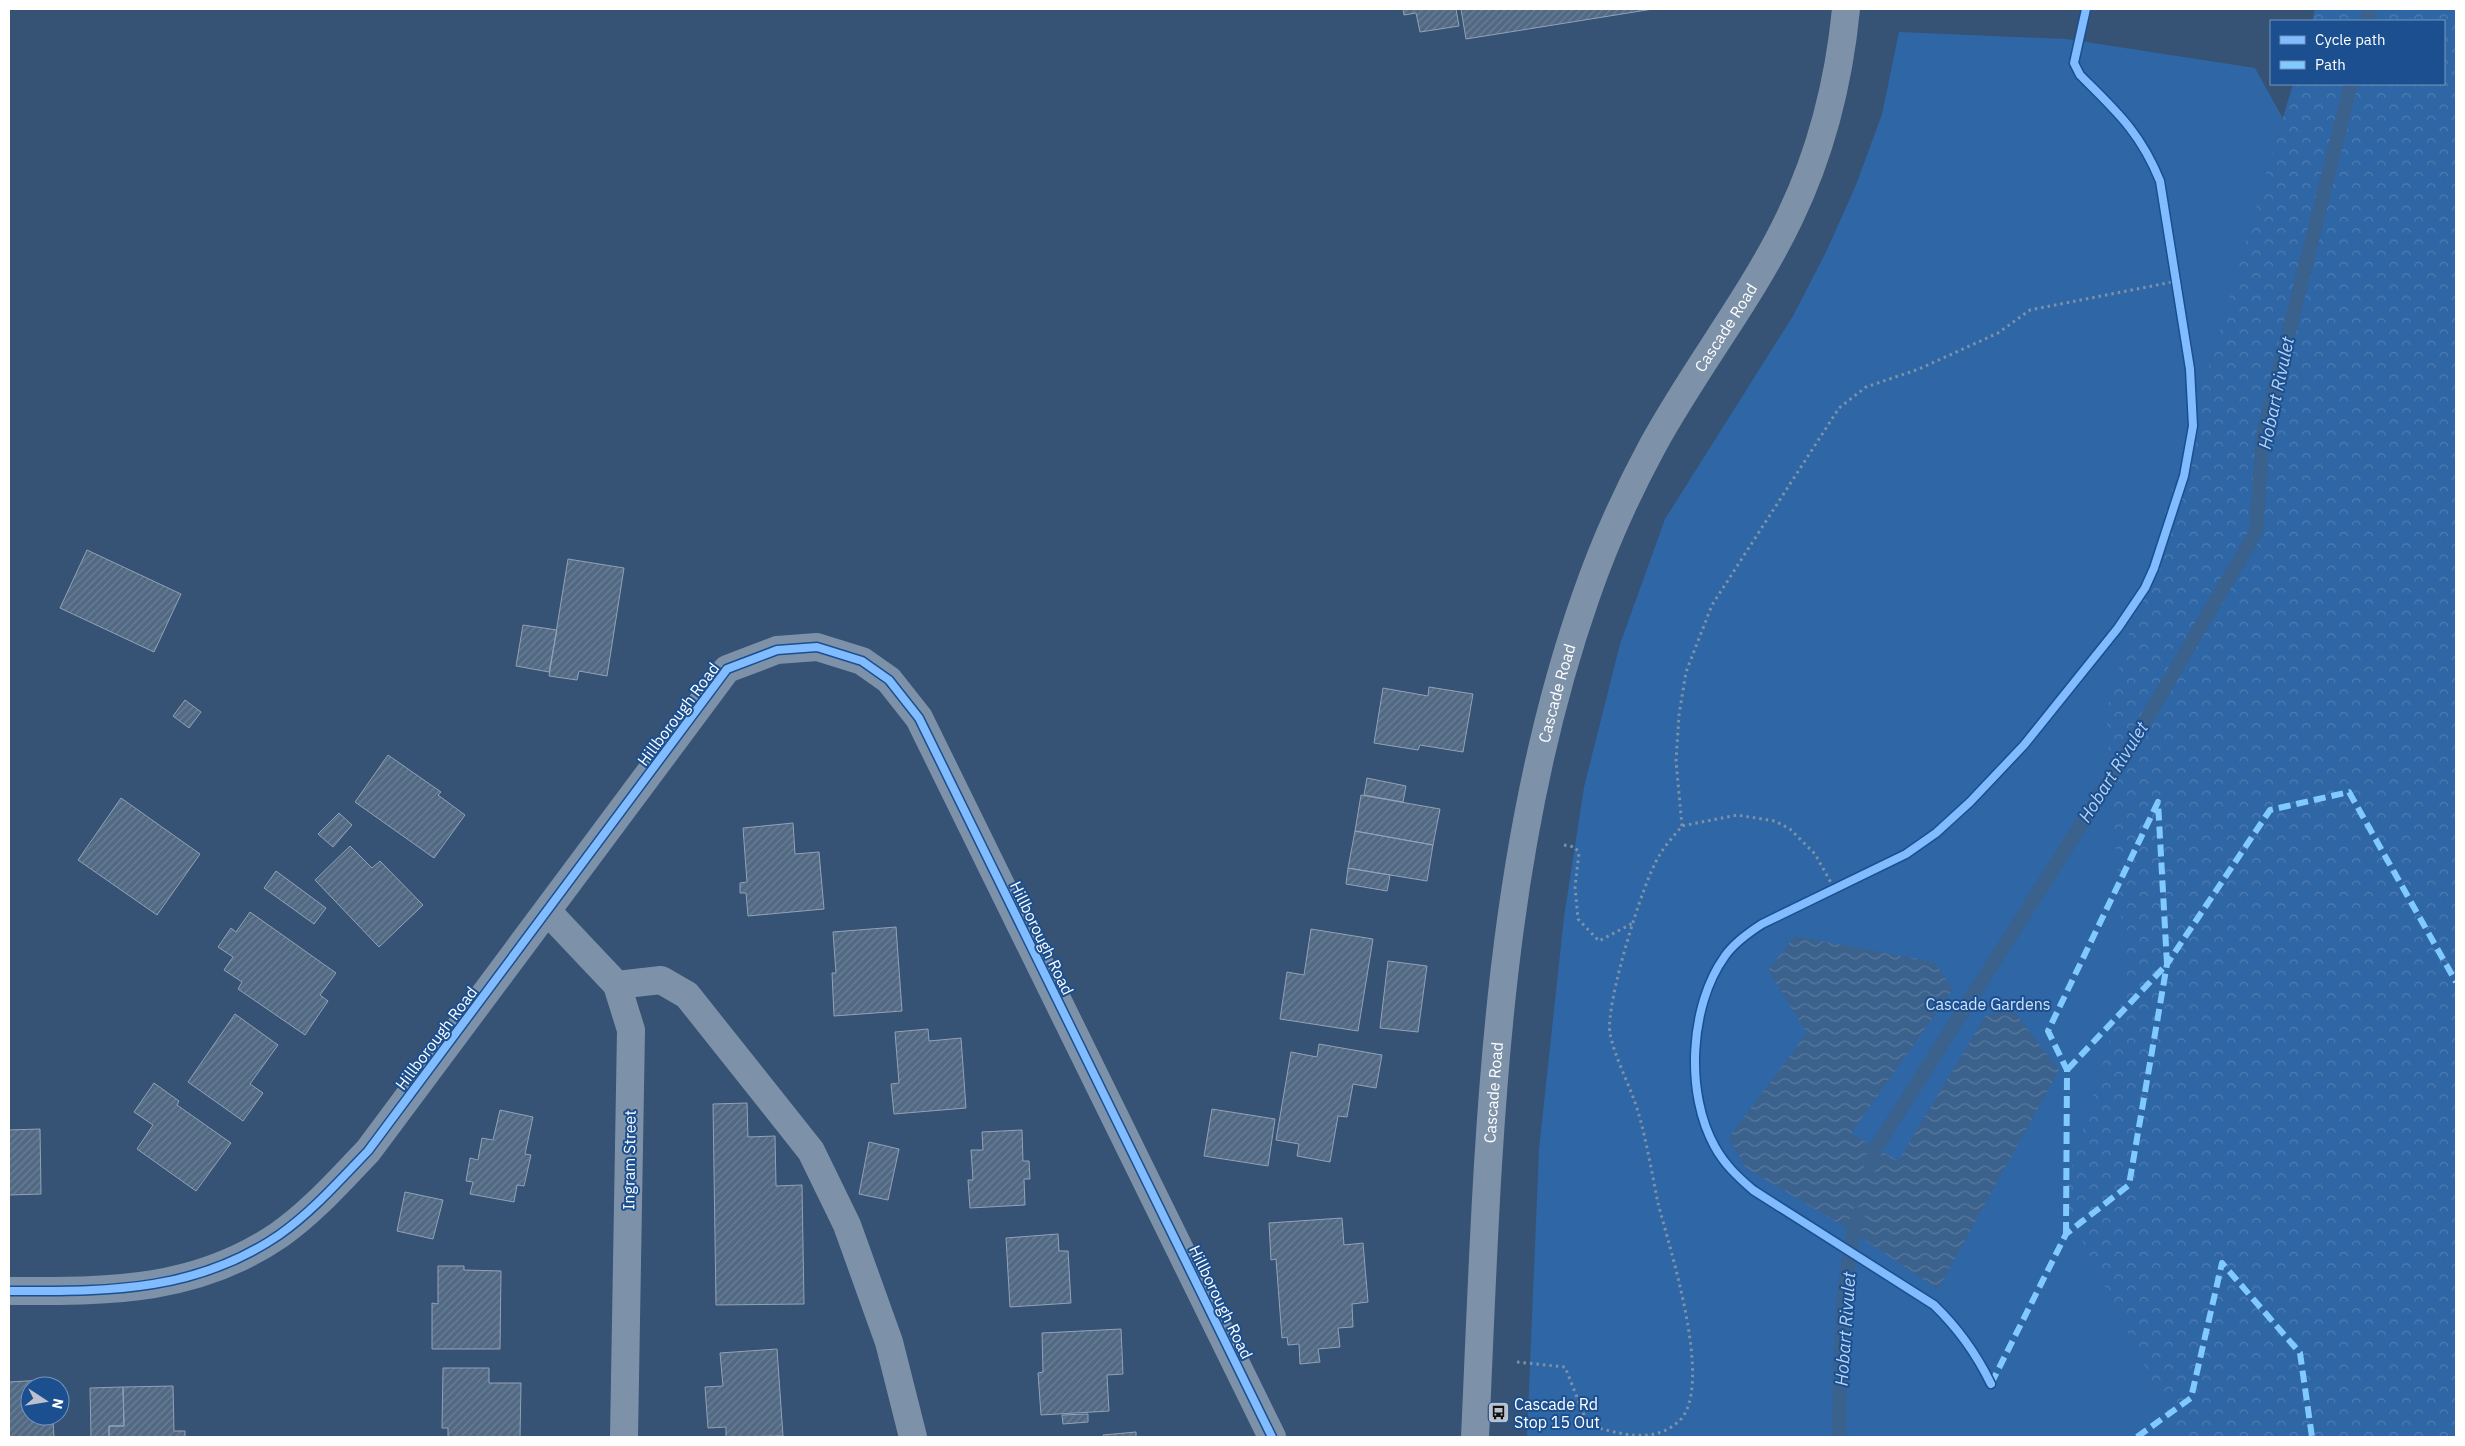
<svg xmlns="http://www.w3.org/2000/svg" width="2465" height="1446" viewBox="0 0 2465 1446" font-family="'IBM Plex Sans',sans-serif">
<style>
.green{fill:#2f66a5}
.forest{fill:url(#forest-crowns)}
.water{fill:url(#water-waves)}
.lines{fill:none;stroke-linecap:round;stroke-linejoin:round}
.stream{stroke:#3b618d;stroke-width:14}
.building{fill:url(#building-hatch);stroke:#92a2b6}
.path{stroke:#7d92a8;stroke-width:3;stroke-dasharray:2.5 4;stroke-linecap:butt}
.minor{stroke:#7d92a8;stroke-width:28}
.quiet{stroke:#80caff;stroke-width:6;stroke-dasharray:12 6;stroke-linecap:butt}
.cycleway-casing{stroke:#1b4f8f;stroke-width:11}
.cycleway{stroke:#80bcff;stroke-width:8}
.labels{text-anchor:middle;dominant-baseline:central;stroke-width:4;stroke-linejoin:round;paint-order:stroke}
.street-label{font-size:16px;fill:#fff;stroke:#1b4f8f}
.park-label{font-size:16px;fill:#cfe3fa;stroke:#1b4f8f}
.poi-label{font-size:16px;fill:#fff;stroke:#1b4f8f;text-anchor:start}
.water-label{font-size:18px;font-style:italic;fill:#b5d3f5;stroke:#1b4f8f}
</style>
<defs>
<pattern id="forest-crowns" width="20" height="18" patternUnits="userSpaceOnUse" patternTransform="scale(1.25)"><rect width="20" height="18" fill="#2f66a5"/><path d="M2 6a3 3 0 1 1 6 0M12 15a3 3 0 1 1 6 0" fill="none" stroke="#4e7db2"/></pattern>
<pattern id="water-waves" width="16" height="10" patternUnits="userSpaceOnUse" patternTransform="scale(1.25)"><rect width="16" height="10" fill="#3b618d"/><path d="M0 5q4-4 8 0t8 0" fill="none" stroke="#58799e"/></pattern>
<pattern id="building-hatch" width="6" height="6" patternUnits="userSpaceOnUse" patternTransform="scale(1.25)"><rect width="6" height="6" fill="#526984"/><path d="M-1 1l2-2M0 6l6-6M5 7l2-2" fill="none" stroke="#6c8096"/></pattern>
</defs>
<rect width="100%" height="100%" fill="#365274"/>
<path class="green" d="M1899 32 2067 39 2255 68 2296 142 2411 1437H1527L1539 1149 1564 917 1584 787 1620 644 1665 519 1793 316 1826 252 1856 185 1882 114Z"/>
<path class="forest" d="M2315 9H2456V1437H2180L2062 1200 2126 986 2106 712 2293 84H2444V21H2312Z"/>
<path class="water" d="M1795 936 1934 962 1953 989 1851 1133 1898 1161 1986 1015 2012 1009 2059 1070 1938 1289 1853 1232 1745 1167 1729 1137 1807 1033 1768 970Z"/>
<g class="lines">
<path class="stream" d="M2367 21 2370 9
M1871 1165 1876 1148 2127 752 2256 532 2263 435 2351 84
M1839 1437C1841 1364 1839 1286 1858 1214"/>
</g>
<path class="building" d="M1403 9H1456L1459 26 1420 32 1416 13 1404 15Z
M1461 9H1653L1466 39Z
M87 550 181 594 154 652 60 608Z
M568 559 624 568 607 676 579 671 577 680 549 676Z
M523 625 557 630 549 672 516 666Z
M1429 687 1473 694 1463 752 1420 745 1418 750 1374 743 1383 688 1428 696Z
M185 700 201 712 189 728 173 716Z
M388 755 441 792 438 795 465 815 434 858 355 802Z
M1367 778 1406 786 1403 802 1364 795Z
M1361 795 1440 809 1433 845 1355 831Z
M121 798 200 854 157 915 78 860Z
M339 813 352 825 333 847 318 834Z
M793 823 795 854 819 852 824 909 748 916 746 893H740V883L747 882 743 828Z
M1355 831 1433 845 1427 881 1348 868Z
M350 846 372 868 380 861 423 905 379 947 315 880Z
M1348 868 1390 875 1387 891 1346 884Z
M276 871 326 908 314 924 264 888Z
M250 912 336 973 320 995 328 1001 305 1035 238 989 242 982 224 970 233 957 218 947 231 928 236 932Z
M896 927 902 1011 834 1016 832 973H836L833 932Z
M1311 929 1373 939 1358 1031 1280 1019 1287 972 1304 975Z
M1388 961 1427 966 1418 1032 1380 1028Z
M235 1014 278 1045 250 1084 263 1093 243 1121 188 1082Z
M928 1029 929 1041 961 1038 966 1108 894 1114 891 1084 899 1083 895 1032Z
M1319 1044 1382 1055 1376 1088 1353 1084 1347 1117 1338 1116 1330 1162 1297 1156 1299 1144 1276 1140 1291 1052 1317 1057Z
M154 1083 179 1101 177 1105 231 1143 196 1191 137 1149 153 1125 134 1112Z
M747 1103 748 1137 775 1136 776 1186 802 1185 804 1304 716 1305 713 1104Z
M1212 1109 1275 1119 1268 1166 1204 1156Z
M500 1110 533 1117 525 1154 531 1155 524 1186 517 1185 514 1202 470 1194 473 1182 466 1181 470 1158 478 1160 482 1138 493 1140Z
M40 1129 41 1194 9 1195V1130Z
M1022 1130 1023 1161H1029L1030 1179H1024L1025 1205 970 1208 968 1180H973L971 1150H983L982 1132Z
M869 1142 899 1149 888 1200 859 1194Z
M405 1192 443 1200 433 1239 397 1231Z
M1342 1218 1344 1245 1363 1243 1368 1302 1352 1304 1353 1327 1338 1328 1340 1347 1318 1349 1320 1362 1300 1364 1299 1344 1288 1345 1287 1337 1282 1338 1276 1259 1271 1260 1269 1223Z
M1058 1234 1059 1251H1068L1071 1303 1010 1307 1006 1238Z
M438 1266H464V1270L501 1271 500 1349H432V1303L438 1304Z
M1121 1329 1123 1374 1107 1375 1109 1411 1041 1415 1038 1373 1043 1372 1042 1333Z
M777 1349 783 1436 726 1437V1427L708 1428 705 1387 723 1386 720 1353Z
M443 1368H489V1383H521L520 1437H448V1428H442Z
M44 1380V1386H30V1416H45V1422L53 1421 54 1437H9V1382Z
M173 1386 174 1431H185V1437H109V1426H124L123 1387Z
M123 1387 124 1426H109V1437H91L90 1388Z
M1088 1414V1422L1063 1424 1062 1415Z
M1136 1432V1437H1104L1103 1435Z"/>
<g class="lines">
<path class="path" d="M1682 826 1676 761 1679 715 1686 672 1712 605 1839 408 1866 387 1919 369 1998 333 2030 310 2177 281
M1564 845 1575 847 1579 853 1575 887 1578 919 1599 941 1633 923
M1517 1362 1565 1367 1588 1425C1617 1433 1652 1445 1678 1422 1716 1389 1669 1247 1658 1203 1652 1174 1647 1143 1639 1115 1632 1089 1614 1057 1610 1033 1605 1005 1643 881 1659 856 1665 845 1674 836 1682 826L1737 815 1775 821 1790 829 1815 854 1834 888"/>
<g class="minor">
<path d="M548 912 617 985 631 1030 624 1437"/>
<path d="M617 985 661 980 687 995 811 1151 847 1225 889 1342 913 1437"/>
<path d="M9 1291C107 1291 194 1293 279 1235 312 1212 340 1180 368 1151L727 669 777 650 817 647 862 661 889 680 919 718 1272 1437"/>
<path id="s1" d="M1475 1437C1488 1157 1492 863 1586 596 1604 544 1627 493 1653 445 1695 368 1751 298 1789 219 1821 153 1839 81 1846 9"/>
</g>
<path class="quiet" d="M2066 1234 2067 1070 2048 1031 2158 802 2167 964 2067 1070
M1991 1384 2066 1234 2129 1185 2167 964 2270 810 2349 792 2456 982
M2137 1437 2191 1398 2222 1263 2300 1353 2312 1437"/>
<defs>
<path id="cycleway" d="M9 1291C107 1291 194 1293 279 1235 312 1212 340 1180 368 1151L727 669 777 650 817 647 862 661 889 680 919 718 1272 1437
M1991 1384C1976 1353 1959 1329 1934 1305L1753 1190C1738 1177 1725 1165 1715 1147 1685 1094 1689 1006 1725 956 1734 943 1748 933 1762 924L1906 854 1936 833 1970 802 2024 745 2118 628 2145 588 2154 568 2184 476 2193 426 2190 369 2160 181C2140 132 2117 112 2080 75L2074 63 2086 9"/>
</defs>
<use href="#cycleway" class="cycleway-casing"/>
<use href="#cycleway" class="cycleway"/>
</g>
<defs>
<symbol id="bus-square" viewBox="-11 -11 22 22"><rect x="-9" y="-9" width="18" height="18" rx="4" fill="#b9c2ce" stroke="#1b4f8f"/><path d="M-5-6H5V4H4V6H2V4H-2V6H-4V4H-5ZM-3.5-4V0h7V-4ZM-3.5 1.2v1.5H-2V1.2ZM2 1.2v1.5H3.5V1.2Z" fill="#111"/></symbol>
</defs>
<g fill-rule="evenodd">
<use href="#bus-square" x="1486" y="1400" width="25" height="25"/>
</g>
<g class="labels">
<g class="street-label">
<text stroke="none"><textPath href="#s1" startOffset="1155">Cascade Road</textPath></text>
<text stroke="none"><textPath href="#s1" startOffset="750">Cascade Road</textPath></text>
<text transform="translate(678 714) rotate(-53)">Hillborough Road</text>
<text transform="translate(1042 938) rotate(64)">Hillborough Road</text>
<text transform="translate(436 1038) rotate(-53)">Hillborough Road</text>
<text stroke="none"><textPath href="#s1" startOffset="345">Cascade Road</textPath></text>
<text transform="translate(629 1160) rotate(-89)">Ingram Street</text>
<text transform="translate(1221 1302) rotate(64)">Hillborough Road</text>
</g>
<g class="park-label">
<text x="1988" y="1004">Cascade Gardens</text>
</g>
<g class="poi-label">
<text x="1514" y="1404">Cascade Rd<tspan x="1514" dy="18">Stop 15 Out</tspan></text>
</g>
<g class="water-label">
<text transform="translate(2276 393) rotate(-78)">Hobart Rivulet</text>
<text transform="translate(2113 772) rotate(-58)">Hobart Rivulet</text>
<text transform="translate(1845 1329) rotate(-86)">Hobart Rivulet</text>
</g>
</g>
<rect width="2465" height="1446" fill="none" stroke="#ffffff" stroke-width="20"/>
<rect x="2270" y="20" width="175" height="65" fill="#1b4f8f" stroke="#7695bc"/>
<rect x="2280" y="36" width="25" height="8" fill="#80bcff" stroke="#7695bc"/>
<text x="2315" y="45" font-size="15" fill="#ffffff">Cycle path</text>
<rect x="2280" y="61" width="25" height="8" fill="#80caff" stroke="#7695bc"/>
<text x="2315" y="70" font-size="15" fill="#ffffff">Path</text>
<g transform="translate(45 1401) rotate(102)"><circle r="24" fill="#1b4f8f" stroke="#7695bc"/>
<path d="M0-4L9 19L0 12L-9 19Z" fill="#b9c2ce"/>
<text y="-8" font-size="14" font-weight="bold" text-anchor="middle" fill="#ffffff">N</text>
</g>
</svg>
